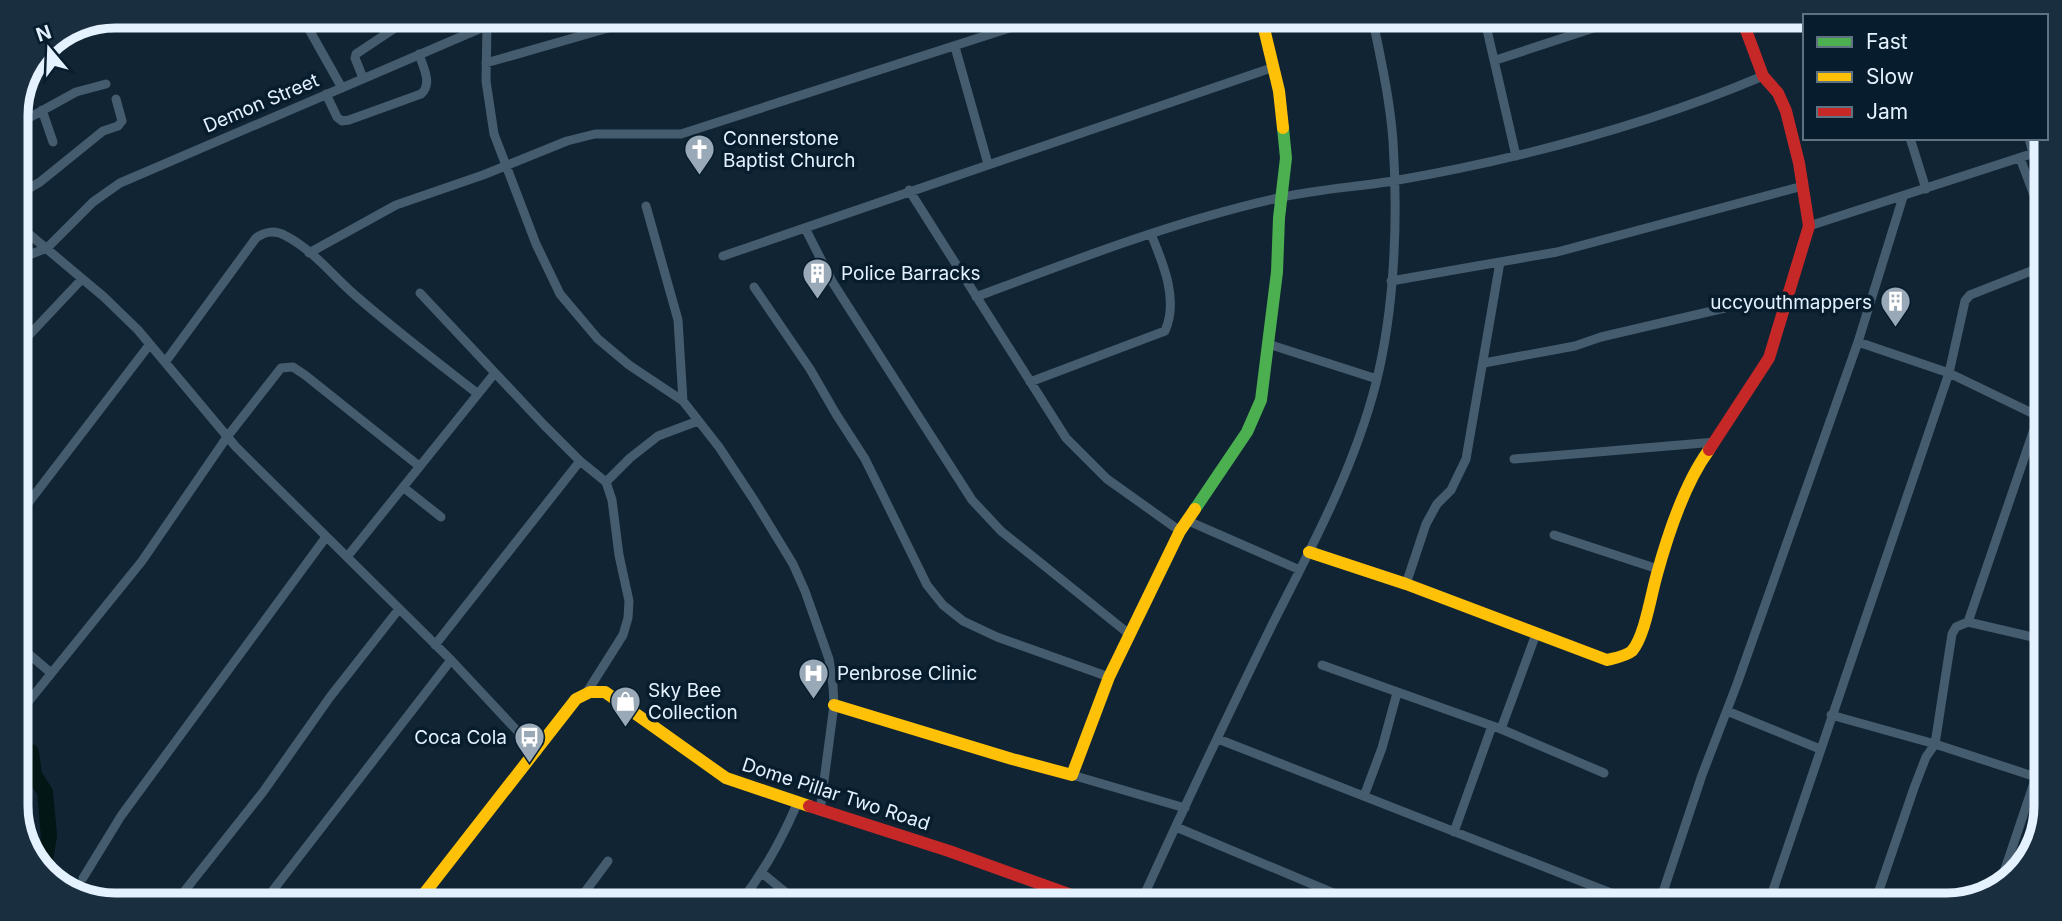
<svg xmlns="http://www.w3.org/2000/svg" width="2062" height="921" viewBox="0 0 2062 921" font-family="Inter,sans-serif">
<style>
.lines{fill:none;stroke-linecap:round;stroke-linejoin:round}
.river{stroke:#021616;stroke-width:16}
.street{stroke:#455c6e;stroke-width:9}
.fast{stroke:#4caf50;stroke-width:12}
.slow{stroke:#ffc107;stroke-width:12}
.jam{stroke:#c62828;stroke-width:12}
.labels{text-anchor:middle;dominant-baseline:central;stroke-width:7;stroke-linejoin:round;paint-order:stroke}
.street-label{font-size:19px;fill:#e4f1fe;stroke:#071d2e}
.poi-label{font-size:19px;fill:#e4f1fe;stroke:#071d2e;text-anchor:start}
.rim{fill:none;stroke:#e4f1fe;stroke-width:9}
</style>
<rect width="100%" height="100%" fill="#102433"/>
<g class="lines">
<path class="river" d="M16 751 31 752 34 775 45 792 49 836 43 872"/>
<path class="street" d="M302 17 342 88
M1485 21 1516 156
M487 25 486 81 494 134 536 244 560 294 598 339 629 365 683 401 719 447 754 500 793 564 805 591 829 659 833 686 834 705 820 811
M955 47 988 164
M1496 60 1612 22
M486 63 643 18
M363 78 355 58 356 54 395 28
M326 94 337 117 342 121 349 120 421 94C433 84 423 67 419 54
M42 110 53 142
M27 118 28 81
M16 125 76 92 106 84
M1910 138 1926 189
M2029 138 2033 154
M2020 158 2045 224
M909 190 1066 438 1107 479 1180 531
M16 196 40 182 103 131 118 126 122 121 116 99
M646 206 678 320 683 401
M16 223 104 297 138 330 236 447 451 660 537 752
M1809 226 2046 149
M805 228 833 283 972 500 1001 531 1129 634
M309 253 396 205 483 175 567 141 595 134H681L1034 20
M723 256 1274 67
M16 260 47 248 93 202 120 183 507 17
M1391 281 1557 252 1803 186
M754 287 810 369 836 414 865 459 927 585 943 605 963 621 997 637 1109 677
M420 293 544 425 580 461 606 482 612 500 619 555 629 601 628 618 623 635 587 692
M976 297C1077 259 1178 220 1283 197 1319 189 1356 187 1393 181 1519 159 1645 126 1763 76
M1858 342 1949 373 2038 416
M1268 344 1377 379
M16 349 82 279
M166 361 256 238C265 231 276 230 286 236 313 250 333 276 356 296 395 330 437 362 478 394
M1484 363 1575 346 1601 337 1725 308
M1030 382 1165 331C1179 300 1163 263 1151 234
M1514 459 1715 442
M606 482 630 458 658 436 698 421
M403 487 441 517
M16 519 150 344
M1186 520 1300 570
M1554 535 1658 569
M347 557 494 374
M1406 584 1426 524 1437 504 1451 490 1466 459 1500 262
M1968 622 2041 639
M16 643 51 673
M435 645 580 461
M1322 665 1501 729 1604 773
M1727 711 1820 749
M1831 715 1935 744 2039 778
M16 717 142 561 227 437 281 368 293 367 305 375 419 466
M1501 729 1536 634
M1218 739 1639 904
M1072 775 1185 808
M1364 796 1382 748 1397 693
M1176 827 1357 903
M1454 832 1492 726
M762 873 796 901
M83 878 121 816 326 537
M1998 890 2036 777
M179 898 263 792 330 697 399 609
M267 898 451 660
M579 900 608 861
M742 900C765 870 782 839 797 804
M1141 902C1183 809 1227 717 1272 625 1312 546 1354 469 1376 383 1395 307 1398 218 1393 141 1390 100 1381 60 1373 21
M1659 904 1702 775 1737 684 1858 342 1903 197
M1768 905 1949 373 1965 301 1970 295 2044 266
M1874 905 1914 788 1926 757 1935 744 1952 634 1956 627 1968 622 2043 403"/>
<path class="fast" d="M1195 509 1247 432 1261 400 1277 272 1279 218 1286 158 1283 128"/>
<path class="slow" d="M1262 20 1279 91 1283 128
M1309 552 1406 584 1607 660C1615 658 1626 656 1632 651 1645 636 1651 594 1657 574 1668 534 1684 484 1709 450
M834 705 1012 759 1072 775 1109 677 1180 531 1195 509
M420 899 576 699 590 692H605L726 778 809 806"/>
<path class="jam" d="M1709 450 1769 358 1809 226 1799 163 1786 111 1778 93 1763 76 1743 22
M809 806 949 851 1091 902"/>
</g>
<defs>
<symbol id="church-pin" viewBox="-11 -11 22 30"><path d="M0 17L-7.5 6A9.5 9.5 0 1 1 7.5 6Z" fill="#9aa9b7" stroke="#071d2e"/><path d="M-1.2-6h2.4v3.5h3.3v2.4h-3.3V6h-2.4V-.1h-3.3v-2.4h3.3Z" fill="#fff"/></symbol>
<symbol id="building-pin" viewBox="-11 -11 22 30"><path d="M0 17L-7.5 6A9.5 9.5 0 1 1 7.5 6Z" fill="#9aa9b7" stroke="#071d2e"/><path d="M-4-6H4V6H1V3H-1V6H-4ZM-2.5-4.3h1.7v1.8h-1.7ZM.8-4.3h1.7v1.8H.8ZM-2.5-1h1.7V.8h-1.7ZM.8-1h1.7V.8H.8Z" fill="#fff"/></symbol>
<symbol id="hospital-pin" viewBox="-11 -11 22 30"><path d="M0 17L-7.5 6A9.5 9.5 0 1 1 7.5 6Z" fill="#9aa9b7" stroke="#071d2e"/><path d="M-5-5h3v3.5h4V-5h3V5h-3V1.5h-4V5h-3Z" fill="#fff"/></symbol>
<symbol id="shop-pin" viewBox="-11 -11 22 30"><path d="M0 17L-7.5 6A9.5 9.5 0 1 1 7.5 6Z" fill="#9aa9b7" stroke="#071d2e"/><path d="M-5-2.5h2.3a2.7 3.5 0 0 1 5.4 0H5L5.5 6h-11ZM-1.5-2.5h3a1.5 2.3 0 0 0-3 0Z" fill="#fff"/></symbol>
<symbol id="bus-pin" viewBox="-11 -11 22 30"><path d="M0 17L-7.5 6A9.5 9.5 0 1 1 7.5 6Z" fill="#9aa9b7" stroke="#071d2e"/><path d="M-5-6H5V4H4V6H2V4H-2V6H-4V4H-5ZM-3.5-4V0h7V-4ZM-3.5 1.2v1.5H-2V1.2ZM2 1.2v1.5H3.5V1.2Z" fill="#fff"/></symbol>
</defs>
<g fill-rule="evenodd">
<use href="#church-pin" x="682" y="132" width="35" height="47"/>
<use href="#building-pin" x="800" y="256" width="35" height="47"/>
<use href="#building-pin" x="1878" y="284" width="35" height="47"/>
<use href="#hospital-pin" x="796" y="656" width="35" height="47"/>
<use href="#shop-pin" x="608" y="684" width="35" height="47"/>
<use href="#bus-pin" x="512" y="720" width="35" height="47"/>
</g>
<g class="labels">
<g class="street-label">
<text transform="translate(261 103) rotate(-23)">Demon Street</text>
<text transform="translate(836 794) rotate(18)">Dome Pillar Two Road</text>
</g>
<g class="poi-label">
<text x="723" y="138">Connerstone<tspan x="723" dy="22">Baptist Church</tspan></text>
<text x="841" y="273">Police Barracks</text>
<text x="1872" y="302" text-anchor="end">uccyouthmappers</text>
<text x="837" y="673">Penbrose Clinic</text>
<text x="648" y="690">Sky Bee<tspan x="648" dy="22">Collection</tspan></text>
<text x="507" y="737" text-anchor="end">Coca Cola</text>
</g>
</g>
<path d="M0 0H2062V921H0ZM115 28H1947A87 87 0 0 1 2034 115V806A87 87 0 0 1 1947 893H115A87 87 0 0 1 28 806V115A87 87 0 0 1 115 28Z" fill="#192e3f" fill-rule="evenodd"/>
<path class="rim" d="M115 28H1947A87 87 0 0 1 2034 115V806A87 87 0 0 1 1947 893H115A87 87 0 0 1 28 806V115A87 87 0 0 1 115 28Z"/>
<rect x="1803" y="14" width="245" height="126" fill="#071d2e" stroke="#5f7281" stroke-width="2"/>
<rect x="1817" y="37" width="35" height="10" fill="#4caf50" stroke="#5f7281" stroke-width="2"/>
<text x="1866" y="49" font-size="21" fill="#e4f1fe">Fast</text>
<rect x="1817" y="72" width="35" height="10" fill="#ffc107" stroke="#5f7281" stroke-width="2"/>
<text x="1866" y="84" font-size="21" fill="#e4f1fe">Slow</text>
<rect x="1817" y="107" width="35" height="10" fill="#c62828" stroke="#5f7281" stroke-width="2"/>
<text x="1866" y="119" font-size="21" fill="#e4f1fe">Jam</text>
<g transform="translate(49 49) rotate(341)" stroke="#071d2e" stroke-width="5" paint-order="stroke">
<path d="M0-5L12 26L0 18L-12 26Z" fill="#e4f1fe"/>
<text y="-10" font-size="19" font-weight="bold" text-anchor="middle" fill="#e4f1fe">N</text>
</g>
</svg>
